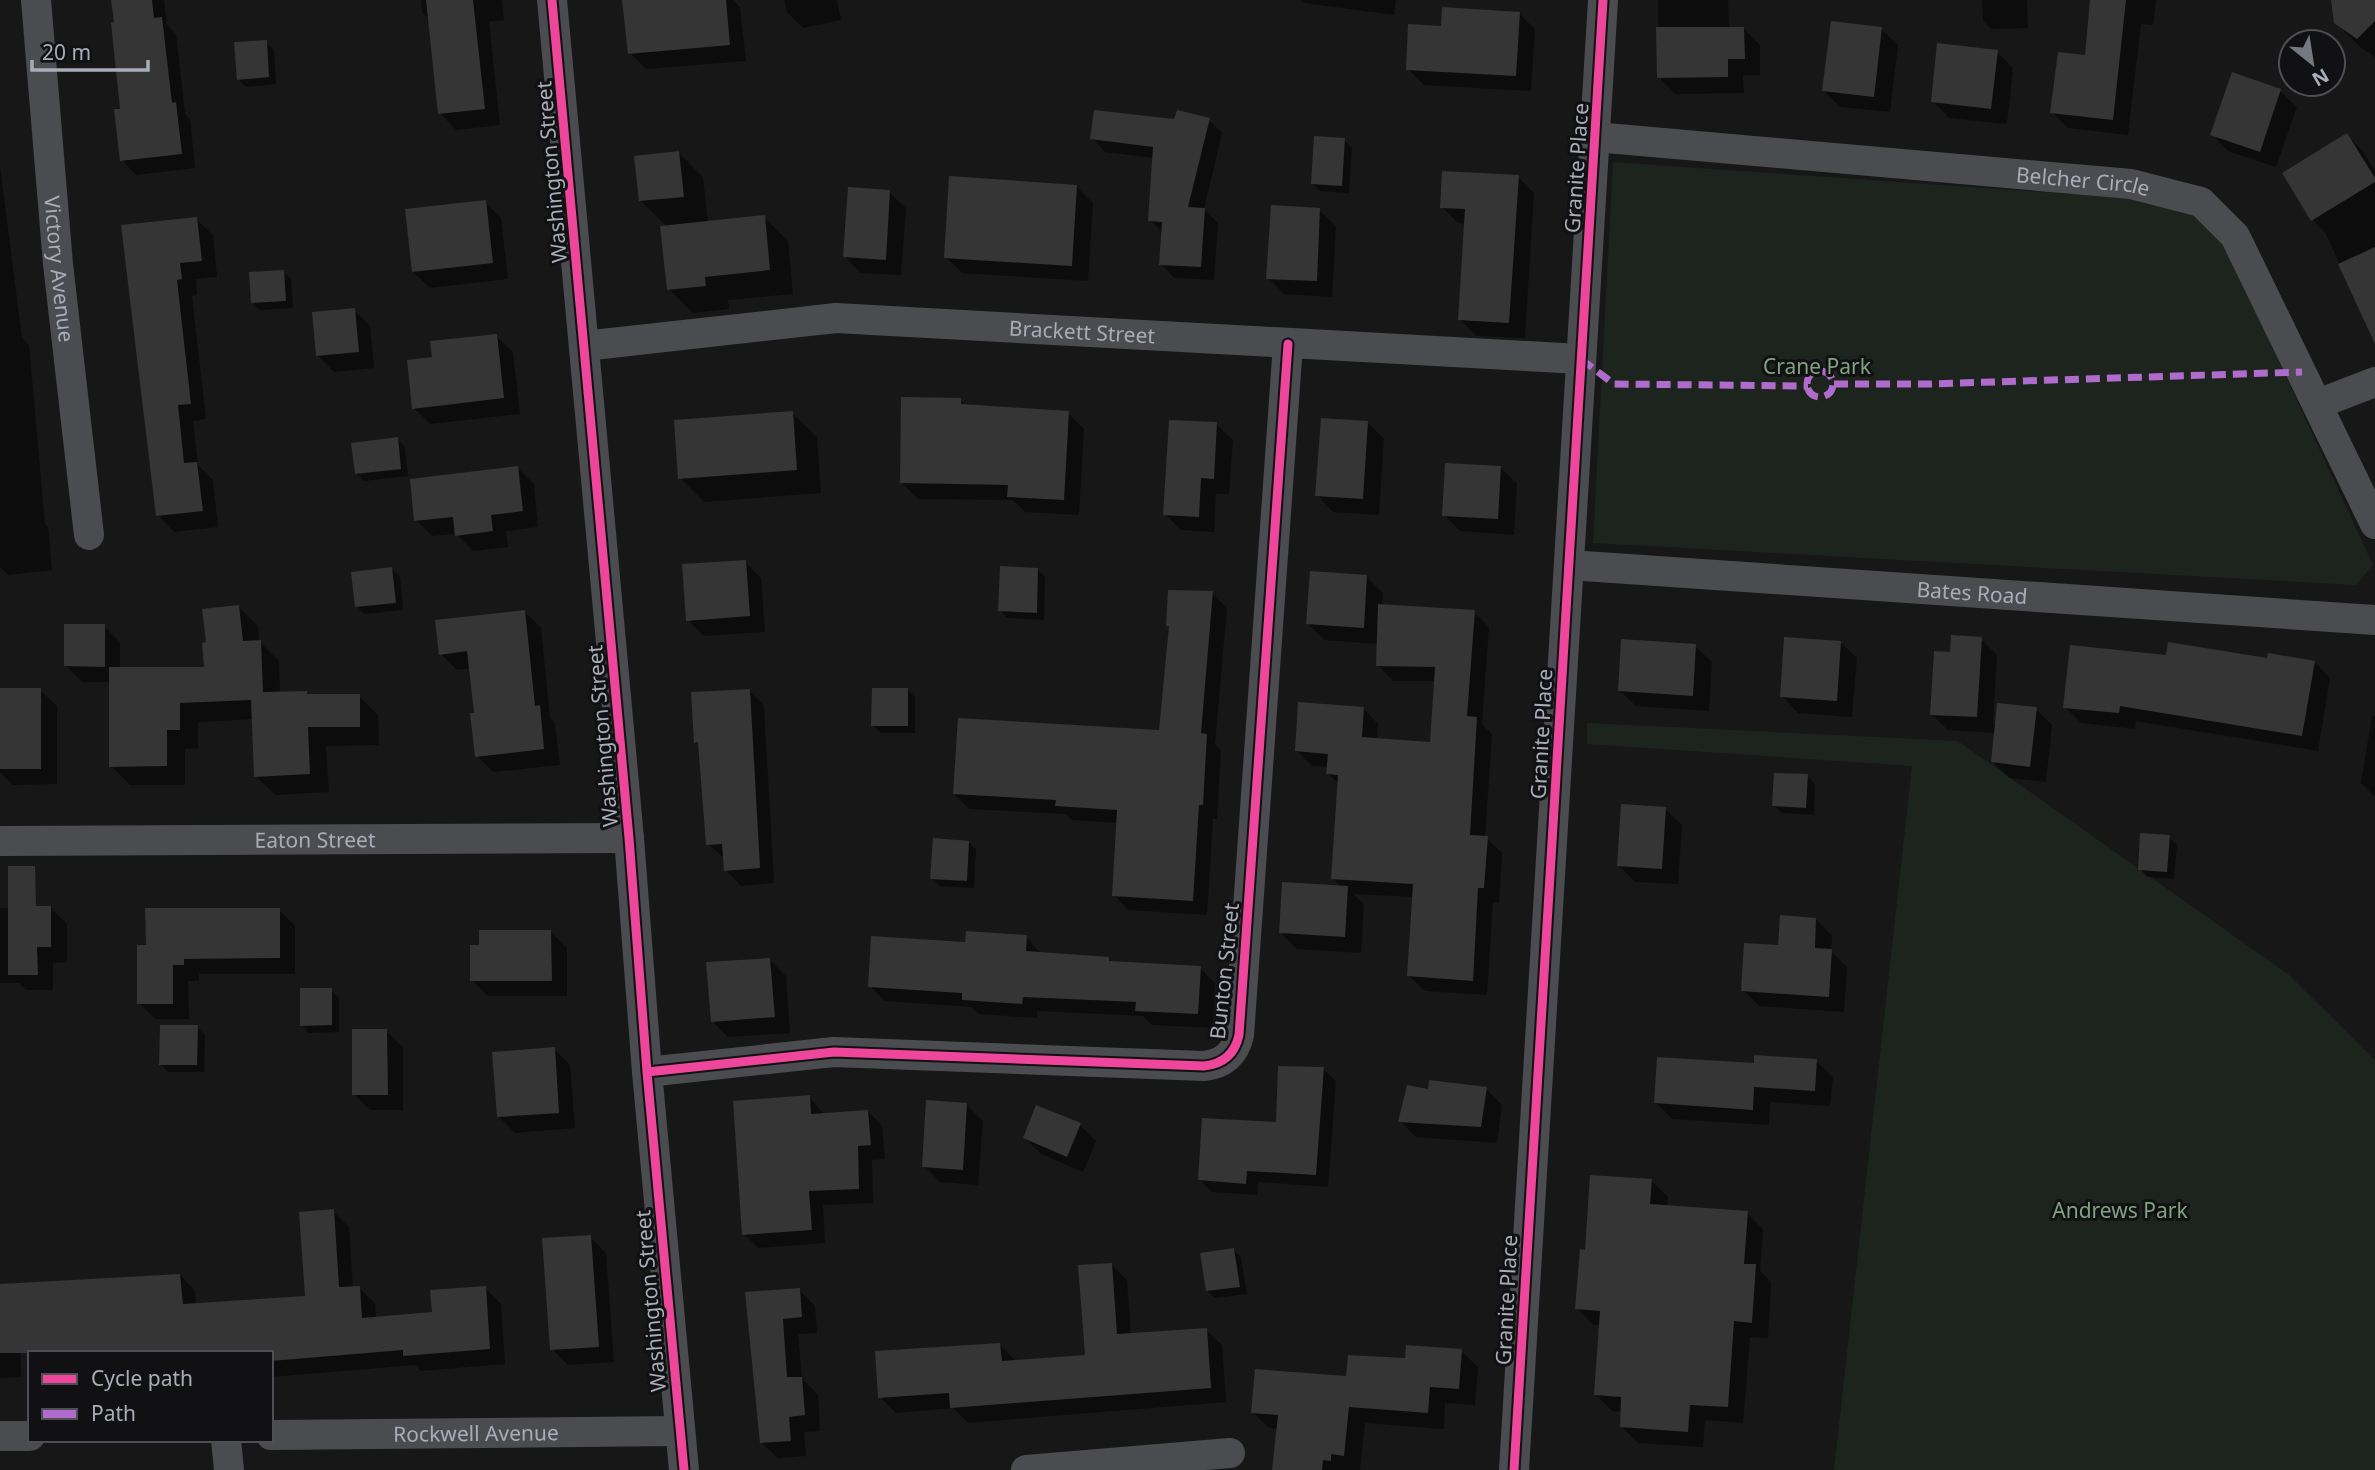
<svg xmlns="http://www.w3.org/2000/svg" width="2375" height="1470" viewBox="0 0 2375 1470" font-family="'Noto Sans',sans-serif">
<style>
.green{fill:#1d241e}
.shadow{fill:#0007}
.building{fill:#353536}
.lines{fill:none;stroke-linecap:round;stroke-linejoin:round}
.street{stroke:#4b4c50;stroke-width:30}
.quiet{stroke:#b06ccc;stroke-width:7;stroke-dasharray:14 7;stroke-linecap:butt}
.cycleway-casing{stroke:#111113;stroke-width:13}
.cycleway{stroke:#ed469a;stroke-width:9}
.labels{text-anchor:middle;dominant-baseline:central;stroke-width:6;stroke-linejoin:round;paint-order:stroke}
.street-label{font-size:21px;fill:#a8adb8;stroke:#111113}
.park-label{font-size:21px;fill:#7fa381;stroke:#111113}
</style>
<rect width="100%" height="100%" fill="#171717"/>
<path class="green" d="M1613 162 2182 202 2222 238 2373 565 2356 585 1593 543Z
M1587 723 1958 741 2289 975 2375 1060V1470H1834L1912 766 1587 744Z"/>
<path class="shadow" d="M113 0H164L167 25 176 34 185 114 190 119 195 168 136 175 122 160V110Z
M421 0H502L504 20 489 22 500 125 456 130 440 113 430 20 422 12Z
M633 0H733L740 7 746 61 646 69 630 53Z
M784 0H837L841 20 803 28 787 12Z
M1301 0H1396L1394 15 1304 3Z
M1658 0H1728L1729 29H1744L1760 45V75H1743L1744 93 1675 94 1659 77Z
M1982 0H2027L2028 28 1991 29 1983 21Z
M2092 0H2156L2153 25 2141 24 2128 135 2068 128 2052 112 2086 57Z
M2332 0H2375V57L2360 47 2335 22Z
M1519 13 1535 30 1531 91 1424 85 1408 69Z
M1881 29 1898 45 1890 112 1840 107 1824 91Z
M266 42 274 50 276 84 246 87 238 79Z
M1997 52 2013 68 2007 124 1949 118 1933 101Z
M2280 91 2297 107 2276 167 2228 151 2212 134Z
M1209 120 1222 133 1204 209 1218 223 1214 280 1174 278 1161 264 1163 233 1150 220 1154 158 1105 152 1092 138 1176 121Z
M2347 135 2362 150 2375 171V326L2363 315 2326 234 2313 220 2284 173Z
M1344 140 1352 148 1349 193 1320 191 1313 184Z
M679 153 703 177 708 223 764 217 788 241 793 294 728 300 729 309 693 313 669 289 667 227 641 201Z
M0 166 22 338 29 345 45 524 48 527 52 570 8 575 0 567Z
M1518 177 1534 193 1525 338 1476 336 1460 319 1466 224 1458 223 1442 207Z
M1077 187 1093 203 1088 281 962 273 946 257Z
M889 192 906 208 901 275 861 273 845 257Z
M485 202 501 218 508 279 430 288 413 272Z
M1319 210 1336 226 1332 297 1284 294 1268 278Z
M196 219 213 235 217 277 196 279 197 295 192 296 206 419 193 421 198 465 213 480 218 527 174 532 158 515 123 227Z
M283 271 291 279 293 308 260 310 253 303Z
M354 310 370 326 374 368 334 372 318 356Z
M496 336 513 352 520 414 430 424 414 408Z
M960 400 967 407 1068 413 1084 429 1079 515 1025 512 1013 500 918 499 902 483Z
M792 413 817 437 821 493 704 502 680 478Z
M1367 422 1384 439 1379 515 1333 512 1317 495Z
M1216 424 1233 440 1229 494H1216L1214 532 1181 530 1165 514Z
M397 439 405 447 408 476 364 481 356 473Z
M518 468 534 484 538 527 506 531 508 547 473 551 456 534 432 536 416 520Z
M1501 468 1517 484 1514 535 1460 531 1444 515Z
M745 562 761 578 765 632 704 636 688 620Z
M392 569 400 577 403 610 365 614 357 607Z
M1037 569 1045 577 1044 620 1007 618 1000 610Z
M1367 577 1383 593 1382 606 1474 612 1489 627 1482 724 1492 734 1485 837 1502 853 1499 903 1493 902 1487 995 1425 991 1409 976 1414 897 1353 894 1364 904 1361 953 1297 949 1280 932 1342 888 1333 878 1339 784 1328 774 1329 767 1312 766 1297 751 1363 708 1378 724 1377 740 1431 744 1436 681H1393L1378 665 1379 644 1324 640 1308 623Z
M1212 593 1227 608 1215 744 1221 750 1217 819H1213L1207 915 1128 910 1114 895 1118 823 1072 820 1066 814 969 809 954 794 1161 732 1171 628 1168 625Z
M239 607 258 626 259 641 279 661 280 693 306 692 309 696H359L378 715 379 745 326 746 329 792 275 795 256 776 253 719 198 722V748L185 749V785H130L111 766V682H82L66 666 104 626 120 642V669H205Z
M525 612 541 628 550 718 555 723 560 765 493 772 477 756 476 714 471 668 457 670 441 654Z
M1981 639 1997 655 1993 724 2036 709 2052 725 2046 782 2009 778 1993 762 1996 733 1948 730 1931 714 1951 654Z
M1840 642 1857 658 1852 717 1798 713 1782 696Z
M1695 646 1712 662 1709 711 1636 706 1619 690Z
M2168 657 2314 662 2330 678 2318 751 2136 721 2135 729 2081 723 2065 707Z
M0 689 40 690 57 706V784L13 785 0 772Z
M749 690 764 706 774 883 741 886 726 870 725 859 708 844 700 746 696 742Z
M907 690 915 697V733H881L873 725Z
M2372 716H2375V797L2361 783Z
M1808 776 1815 784 1814 815 1782 813 1774 806Z
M1665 809 1682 825 1678 884 1635 882 1619 866Z
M2169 837 2177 845 2174 879 2147 877 2140 869Z
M969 842 976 850 974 888 940 886 932 878Z
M0 908H51L67 924V962L53 963V990H26L19 983H0Z
M279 910 295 926V974H199V981H188L189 1019H155L139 1003 147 946Z
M1816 919 1832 936 1831 951 1847 967 1844 1012 1759 1006 1743 990Z
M551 932 567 948V996H488L472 980 481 947Z
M1026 937 1041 954 1108 958 1113 963 1200 968 1215 983 1213 1028 1152 1025 1143 1016 1037 1011V1018L979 1014 971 1007 885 1001 870 986 967 944Z
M770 960 786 976 790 1033 728 1037 712 1021Z
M331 990 339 998V1032L309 1033 302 1025Z
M197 1027 205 1035 204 1072H168L161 1064Z
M386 1031 403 1047V1110H370L354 1094Z
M554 1049 570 1065 575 1128 515 1133 498 1116Z
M1816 1061 1833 1077 1830 1106 1770 1102 1769 1125 1672 1119 1656 1103 1755 1065Z
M1323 1069 1336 1081 1328 1187 1258 1182 1257 1195 1212 1192 1200 1180 1278 1124Z
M1486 1089 1502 1105 1497 1143 1416 1137 1400 1121 1430 1091Z
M809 1097 824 1114 868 1111 882 1126 885 1159 872 1160 873 1203 823 1205 825 1243 758 1248 744 1234Z
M967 1105 983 1121 978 1185 940 1182 924 1166Z
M1080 1125 1096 1141 1083 1172 1041 1154 1025 1138Z
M1651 1180 1668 1197 1667 1207 1747 1213 1763 1229 1760 1271 1771 1282 1768 1338 1750 1337 1743 1423 1705 1420 1703 1447 1638 1443 1621 1426 1622 1412 1612 1411 1596 1395 1601 1325H1593L1577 1308 1586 1251Z
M333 1211 349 1227 353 1288H359L375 1303 376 1319 434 1314 485 1288 501 1304 505 1364 421 1371 415 1365 271 1377V1353H46L180 1275 195 1291 196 1305 307 1298Z
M590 1237 606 1253 614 1362 568 1365 552 1349Z
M1234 1250 1241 1258 1247 1294 1215 1298 1207 1291Z
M1111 1264 1127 1280 1131 1335 1206 1330 1222 1345 1226 1402 968 1423 953 1408 896 1413 880 1397 1000 1345 1015 1360 1087 1357Z
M799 1290 815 1306 817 1333 798 1334 802 1378 818 1395 820 1431 804 1432 806 1456 778 1458 761 1442 747 1294Z
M0 1316 20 1331 21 1377 0 1378Z
M1461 1351 1478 1367 1475 1405 1445 1403 1444 1429 1365 1423 1360 1470H1274L1278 1429 1269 1428 1252 1412 1347 1378 1407 1360Z"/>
<path class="building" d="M111 0H152L154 18 162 17 172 103 176 102 182 154 120 161 114 109H120L111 23 114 22Z
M426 0H473L485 109 438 114Z
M622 0H726L730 45 628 54Z
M2090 0H2126L2113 120 2050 113 2058 52 2085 55Z
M2331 0H2375V21L2357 39 2334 23Z
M1442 7 1520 12 1516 76 1406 70 1408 24 1441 26Z
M1831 21 1882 27 1874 97 1822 91Z
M1656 27H1744L1745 59H1728V77L1657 78Z
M267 40 269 77 237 80 234 42Z
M1937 43 1998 50 1991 109 1931 102Z
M2232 72 2281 89 2260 152 2210 135Z
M1094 110 1174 119 1177 110 1210 118 1188 207 1205 208 1201 267 1159 265 1162 222 1148 221 1153 147 1090 139Z
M2347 133 2375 178V182L2311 221 2282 173Z
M1314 136 1345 138 1342 186 1311 184Z
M679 151 684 197 639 201 634 156Z
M1442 171 1519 175 1509 323 1458 320 1465 209 1440 208Z
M949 176 1077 185 1072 266 944 258Z
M848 187 890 190 886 260 843 257Z
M486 200 493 263 412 272 405 209Z
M1271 205 1320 208 1317 281 1266 279Z
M765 215 770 270 705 277 706 286 667 290 660 226Z
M197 217 202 261 180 263 182 279 177 280 191 404 178 405 184 463 197 462 203 511 156 516 121 225Z
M2375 247V344L2338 264Z
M284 270 286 301 251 303 249 272Z
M355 308 359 352 316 356 312 312Z
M497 334 504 398 412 409 407 360 432 357 430 341Z
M901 397 961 398V404L1069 411 1064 500 1007 497 1008 485 900 483Z
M793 411 797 470 678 479 674 420Z
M1321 418 1368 421 1363 499 1315 496Z
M1169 420 1217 422 1214 479 1201 478 1199 517 1163 515Z
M398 437 401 469 355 474 351 443Z
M1445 463 1501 466 1498 519 1442 516Z
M518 466 523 511 491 515 493 531 455 536 453 517 414 521 410 479Z
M746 560 750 616 686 621 682 564Z
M1000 566 1038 568 1037 613 998 611Z
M392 567 396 603 355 607 351 572Z
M1310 571 1367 575 1364 628 1306 624Z
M1168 590 1213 591 1201 733 1207 734 1203 805H1199L1193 901 1112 896 1117 810 1055 806 1056 800 953 794 958 718 1159 730 1169 626H1166Z
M1378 604 1475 610 1467 716 1477 717 1470 835 1488 836 1484 888H1478L1473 981 1407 976 1413 884 1331 879 1338 775 1326 774 1328 754 1295 751 1298 702 1364 707 1362 737 1430 742 1435 667 1376 666Z
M239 605 243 641 261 640 263 692 307 691V694H360V727H308L310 774 254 777 251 700 180 703V730H167V766L109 767V667H204L202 643 206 642 202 609Z
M525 610 535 706 540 705 544 749 475 757 470 713H474L467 651 439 655 435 620Z
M64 624H105V667L64 666Z
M1951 635 1982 637 1977 717 1930 715 1934 651 1950 652Z
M1784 637 1841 641 1837 701 1780 697Z
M1621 639 1696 644 1693 696 1618 691Z
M2168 642 2267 658 2268 653 2315 661 2302 736 2120 706 2119 713 2063 708 2070 645 2166 655Z
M0 688H41V769H0Z
M872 688H908V726H871Z
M750 689 760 868 724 871 722 844 706 845 698 742 694 743 691 692Z
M1997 703 2037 707 2030 767 1991 762Z
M1774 773 1808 774 1806 808 1772 806Z
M1621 804 1666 807 1662 869 1617 866Z
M2140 833 2170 835 2167 872 2138 870Z
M933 838 969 841 967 881 930 879Z
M8 866H35L36 906H51V947H37L38 975H8Z
M1282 882 1348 886 1345 937 1279 933Z
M145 908H280V958L184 959V965H173V1004H137V945H146Z
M1780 915 1816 918 1815 948 1832 949 1829 997 1741 991 1744 943 1778 945Z
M479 930H551L552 981H470V945H479Z
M966 931 1027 935 1026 951 1109 957V961L1201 966 1198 1014 1135 1011 1136 1002 1023 997 1022 1004 962 1000V993L868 987 871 936 965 942Z
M770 958 775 1017 711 1022 706 962Z
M300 988H332V1025L300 1026Z
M160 1025H198L197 1065H159Z
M352 1029H387L388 1095H352Z
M555 1047 559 1113 497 1117 492 1052Z
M1754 1055 1817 1059 1815 1091 1754 1087 1753 1110 1654 1103 1657 1057 1754 1063Z
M1278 1066 1324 1067 1316 1175 1247 1171 1246 1184 1198 1180 1202 1118 1276 1122Z
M1429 1080 1487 1087 1481 1127 1398 1122 1407 1085 1428 1089Z
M810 1095 811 1114 868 1110 871 1145 858 1146 859 1189 809 1191 812 1230 742 1235 733 1101Z
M926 1100 967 1103 963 1170 922 1167Z
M1036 1105 1081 1123 1067 1157 1023 1138Z
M1590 1175 1652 1179 1650 1204 1748 1211 1744 1264H1756L1752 1323 1734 1321 1728 1407 1690 1405 1688 1432 1620 1427 1621 1397 1594 1395 1600 1311 1575 1309 1580 1249 1585 1250Z
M334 1209 339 1287 360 1286 362 1318 432 1312 430 1290 486 1286 490 1349 403 1356V1350L271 1361V1353H0V1284L180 1274 183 1304 305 1296 299 1212Z
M591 1235 599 1347 550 1350 542 1238Z
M1234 1248 1240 1287 1206 1291 1200 1253Z
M1112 1263 1117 1334 1207 1328 1211 1388 950 1408 949 1393 878 1398 875 1351 1000 1343 1002 1361 1085 1355 1078 1265Z
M800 1288 802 1317 783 1319 787 1377H802L805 1415 789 1417 791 1441 760 1443 745 1292Z
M1406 1345 1462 1349 1459 1389 1430 1387 1428 1413 1349 1407 1344 1456 1331 1454V1461L1323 1460 1322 1470H1272L1278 1415 1251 1413 1255 1369 1346 1376 1348 1355 1405 1358Z"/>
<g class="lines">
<g class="street">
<path id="s1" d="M36 0 58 264 89 535"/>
<path d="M552 0 629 838 647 1072 684 1470"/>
<path id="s2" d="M1595 137 2131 184 2201 202 2235 236 2375 524"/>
<path id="s3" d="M584 346 836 318 1581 359"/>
<path d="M2318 404 2375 382"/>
<path id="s4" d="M1569 565 2375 620"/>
<path id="s5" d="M0 841 629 838"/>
<path d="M647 1072 834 1052 1204 1066C1223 1064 1235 1054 1239 1035L1288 344"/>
<path id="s6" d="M271 1435 680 1431"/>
<path d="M0 1436H30"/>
<path d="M226 1440 229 1470"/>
<path d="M1026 1470 1230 1453"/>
<path d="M1514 1470 1603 0"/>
</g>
<path class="quiet" d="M1581 359 1614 384 1808 386
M1807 384a13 13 0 1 1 26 0a13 13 0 1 1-26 0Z
M1834 384H1929L2302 372"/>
<defs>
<path id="cycleway" d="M552 0 629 838 647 1072 684 1470
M647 1072 834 1052 1204 1066C1223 1064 1235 1054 1239 1035L1288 344
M1514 1470 1603 0"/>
</defs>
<use href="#cycleway" class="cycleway-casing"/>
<use href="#cycleway" class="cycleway"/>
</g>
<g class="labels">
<g class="street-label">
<text transform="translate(1576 168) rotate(-86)">Granite Place</text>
<text transform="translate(551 172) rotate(-95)">Washington Street</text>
<text stroke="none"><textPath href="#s2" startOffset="490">Belcher Circle</textPath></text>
<text stroke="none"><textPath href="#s1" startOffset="270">Victory Avenue</textPath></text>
<text stroke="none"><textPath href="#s3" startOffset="500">Brackett Street</textPath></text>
<text stroke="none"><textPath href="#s4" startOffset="404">Bates Road</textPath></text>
<text transform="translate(1541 734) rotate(-87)">Granite Place</text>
<text transform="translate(602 736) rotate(-95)">Washington Street</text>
<text stroke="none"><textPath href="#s5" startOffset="315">Eaton Street</textPath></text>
<text transform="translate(1224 971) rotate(-84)">Bunton Street</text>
<text transform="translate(1506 1300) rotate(-87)">Granite Place</text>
<text transform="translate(650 1301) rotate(-95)">Washington Street</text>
<text stroke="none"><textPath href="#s6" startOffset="205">Rockwell Avenue</textPath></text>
</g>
<g class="park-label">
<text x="1817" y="366">Crane Park</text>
<text x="2120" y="1210">Andrews Park</text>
</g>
</g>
<rect x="28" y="1351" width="245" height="91" fill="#111113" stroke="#4d4f55" stroke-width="2"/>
<rect x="42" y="1374" width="35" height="10" fill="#ed469a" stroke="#4d4f55" stroke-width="2"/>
<text x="91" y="1386" font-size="21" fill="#a8adb8">Cycle path</text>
<rect x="42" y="1409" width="35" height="10" fill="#b06ccc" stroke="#4d4f55" stroke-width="2"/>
<text x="91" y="1421" font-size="21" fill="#a8adb8">Path</text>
<g transform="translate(2312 63) rotate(150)"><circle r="33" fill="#111113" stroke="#4d4f55" stroke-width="2"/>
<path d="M0-5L12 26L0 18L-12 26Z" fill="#757880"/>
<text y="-10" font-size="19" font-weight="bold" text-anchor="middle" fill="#a8adb8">N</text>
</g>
<path d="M32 60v10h116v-10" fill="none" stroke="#a8adb8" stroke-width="3.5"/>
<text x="42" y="60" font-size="21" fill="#a8adb8" stroke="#111113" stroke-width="5" paint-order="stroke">20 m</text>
</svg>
